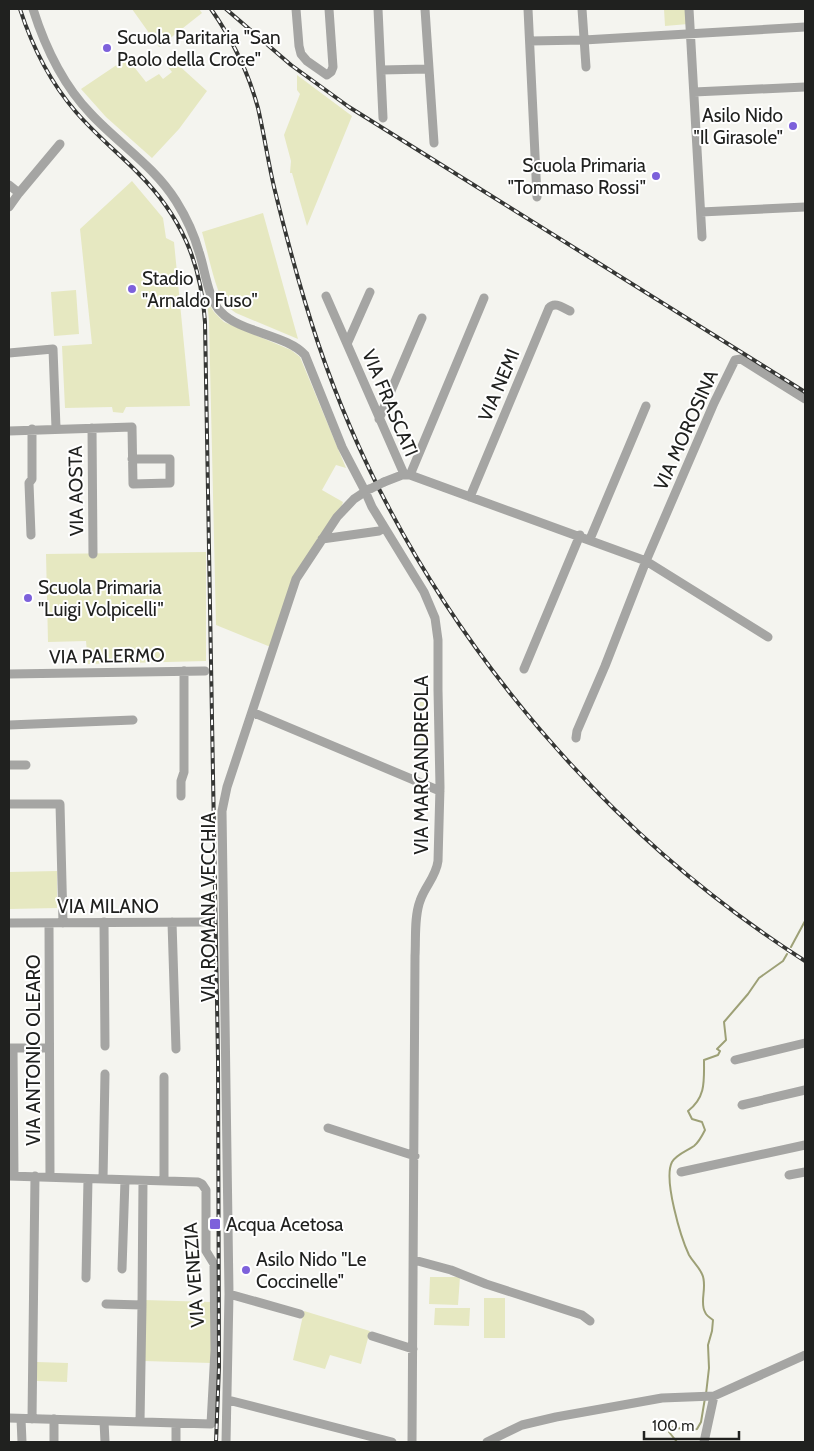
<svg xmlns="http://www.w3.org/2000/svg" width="814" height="1451" viewBox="0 0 814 1451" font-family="Cabin,sans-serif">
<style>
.green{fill:#e6e8c1}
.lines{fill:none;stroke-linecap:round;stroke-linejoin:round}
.stream{stroke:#9da076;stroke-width:2}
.minor{stroke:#a5a5a3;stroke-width:9}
.rail-casing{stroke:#353634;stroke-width:4}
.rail{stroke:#fff;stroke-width:2;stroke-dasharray:5.5;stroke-linecap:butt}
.minor-bridge{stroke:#a5a5a3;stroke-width:9}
.poi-dot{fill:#7d61db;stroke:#fff;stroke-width:2}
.labels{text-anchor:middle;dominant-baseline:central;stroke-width:4;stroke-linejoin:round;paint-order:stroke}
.poi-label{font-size:19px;fill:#20211f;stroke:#fff;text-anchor:start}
.street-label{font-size:19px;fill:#20211f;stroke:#fff}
</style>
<rect width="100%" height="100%" fill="#f4f4ef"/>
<path class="green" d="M132 9H199L202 13 159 47Z
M664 9H686L688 24 665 26Z
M127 58 146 82 159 74 163 79 172 72 168 67 175 62 207 91 179 129 152 158 106 117 81 89Z
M297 75 352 116 307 226 292 173H290L291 161 284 135 300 94 297 90Z
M132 181 163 218 166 238 174 242 190 406 126 407 123 413 113 412 112 407 65 408 62 346 92 344 80 229Z
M263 213 298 339 236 313C232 310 227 307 224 303 215 289 207 249 202 232Z
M76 290 79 334 54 336 51 292Z
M207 301 214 312 224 322 291 350 300 357 346 468 336 465 322 490 343 502 339 514 296 579 273 648 216 625 209 321Z
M206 552V661L88 664 86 641 48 642 46 554Z
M420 702H427L429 745 420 741 422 735 421 732 411 728 420 707Z
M57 871V908L9 909V872Z
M430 1277H460L458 1305 429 1304Z
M484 1298H505V1338H484Z
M144 1300 211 1302V1363L144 1361Z
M435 1308H470L469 1326 434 1325Z
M304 1311 370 1331 361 1364 330 1355 325 1369 293 1360Z
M37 1362 68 1363 67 1382 37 1381Z"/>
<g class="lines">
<path class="stream" d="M791 947 805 921
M706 1394 709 1368 708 1345 712 1331 713 1320C710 1318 706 1315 705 1312 699 1302 708 1286 702 1274 699 1267 693 1262 689 1255 681 1238 663 1179 672 1162 677 1154 687 1151 694 1146 699 1142 702 1136 705 1130L702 1122 692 1119 688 1111C706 1097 704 1081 704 1060L718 1055 720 1051 717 1049 726 1040 724 1022 748 994 759 978 783 961 787 954
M667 1442H670
M677 1442 669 1432 670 1427 691 1430 697 1429 701 1422 705 1398"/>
<path class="minor" d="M33 9C45 47 63 85 91 114 119 144 154 166 176 201 186 217 194 234 199 252 205 269 208 300 221 312 239 332 288 335 305 355L342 447 365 491 372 507 424 592 435 618 438 640V690L440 787 438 861C436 877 425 886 420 901 414 917 416 939 415 956L412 1442
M296 9 299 46 301 54 307 61 327 75 331 72 333 67 329 9
M378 9 383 118
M425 9 434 143
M528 9 537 197
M582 9 586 67
M689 9 702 237
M530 41 584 40 805 27
M381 70 428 69
M694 92 805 87
M9 185 19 193 60 144
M9 207 19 193
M701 212 805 207
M326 296 404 474
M347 344 370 292
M9 353 53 349 56 428
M379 419 422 318
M92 428 93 554
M9 431 132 427 133 484 170 483V459H132
M410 475 484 298
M384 482 402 475H410L646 561 714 403 735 360 741 359 805 399
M470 497 549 308C555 301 563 308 570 311
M31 535 29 483 32 479V429
M322 539 379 531 384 528
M590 539 646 406
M524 669 580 535
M9 674 205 671
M252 712 440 791
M9 725 133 720
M576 738 577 731 605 666 646 561 768 637
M9 765H26
M181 796V781L184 772V671
M9 804H60L63 923
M104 922 105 1046
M172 922 176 1049
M9 923 208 922
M49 923 50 1177
M9 1048H49
M13 1048 14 1176
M735 1060 805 1043
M742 1105 805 1090
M328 1128 415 1156
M681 1172 805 1145
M789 1175 805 1172
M9 1176 198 1182 202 1184 206 1190V1251L214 1264 215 1350 211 1424 9 1418
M103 1179 105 1074
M164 1181V1077
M414 1260 451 1270 486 1284 582 1315 590 1321
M122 1269 125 1180
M86 1278 88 1179
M229 1294 300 1314
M106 1304 142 1305 140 1422
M142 1305 143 1181
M372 1336 413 1349
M228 1400 392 1442
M21 1419 22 1442
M32 1419 35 1176
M54 1419V1442
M104 1421 105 1442
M176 1442V1423
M226 1442 229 1294 222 811 227 787 296 579 337 517 354 499 369 489
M487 1442 522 1425 556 1417 662 1398 714 1396 805 1355
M704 1442 714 1396"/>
<defs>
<path id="rail" d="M20 9C32 46 50 82 76 112 95 134 118 153 138 173 181 216 201 262 205 322L218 1059 219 1367 216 1442
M211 9C232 39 248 71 258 108 264 134 268 161 274 187 287 240 301 292 318 343 403 595 583 819 805 961
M226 9 291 65 349 107 805 392"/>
</defs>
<use href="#rail" class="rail-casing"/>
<use href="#rail" class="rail"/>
<path class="minor-bridge" d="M370 489 384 482"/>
</g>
<g class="poi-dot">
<circle cx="107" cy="48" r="5"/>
<circle cx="793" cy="126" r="5"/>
<circle cx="656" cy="176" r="5"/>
<circle cx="132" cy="289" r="5"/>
<circle cx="28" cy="598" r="5"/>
<rect x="209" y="1218" width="12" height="12" rx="2.5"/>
<circle cx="246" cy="1270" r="5"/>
</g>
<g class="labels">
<g class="poi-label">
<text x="117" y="37">Scuola Paritaria "San<tspan x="117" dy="22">Paolo della Croce"</tspan></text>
<text x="783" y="115" text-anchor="end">Asilo Nido<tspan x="783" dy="22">"Il Girasole"</tspan></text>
<text x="646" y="165" text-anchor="end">Scuola Primaria<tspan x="646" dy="22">"Tommaso Rossi"</tspan></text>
<text x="142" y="278">Stadio<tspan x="142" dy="22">"Arnaldo Fuso"</tspan></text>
<text x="38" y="587">Scuola Primaria<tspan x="38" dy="22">"Luigi Volpicelli"</tspan></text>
<text x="226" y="1224">Acqua Acetosa</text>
<text x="256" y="1259">Asilo Nido "Le<tspan x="256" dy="22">Coccinelle"</tspan></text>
</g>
<g class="street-label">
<text transform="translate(499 385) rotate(-67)">VIA NEMI</text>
<text transform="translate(390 403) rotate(67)">VIA FRASCATI</text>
<text transform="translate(686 430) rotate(-66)">VIA MOROSINA</text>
<text transform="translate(76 491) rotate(-91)">VIA AOSTA</text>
<text transform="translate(107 656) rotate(-1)">VIA PALERMO</text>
<text transform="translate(421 765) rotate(-90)">VIA MARCANDREOLA</text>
<text x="108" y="906">VIA MILANO</text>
<text transform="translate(208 907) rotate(-90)">VIA ROMANA VECCHIA</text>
<text transform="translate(33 1050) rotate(-90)">VIA ANTONIO OLEARO</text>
<text transform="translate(194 1275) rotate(-94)">VIA VENEZIA</text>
</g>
</g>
<rect width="814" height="1451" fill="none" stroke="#20211f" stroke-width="20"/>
<path d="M644 1431v8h95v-8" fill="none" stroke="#20211f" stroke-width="2.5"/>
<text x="652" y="1431" font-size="15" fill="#20211f" stroke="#ffffff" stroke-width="4" paint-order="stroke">100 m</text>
</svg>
